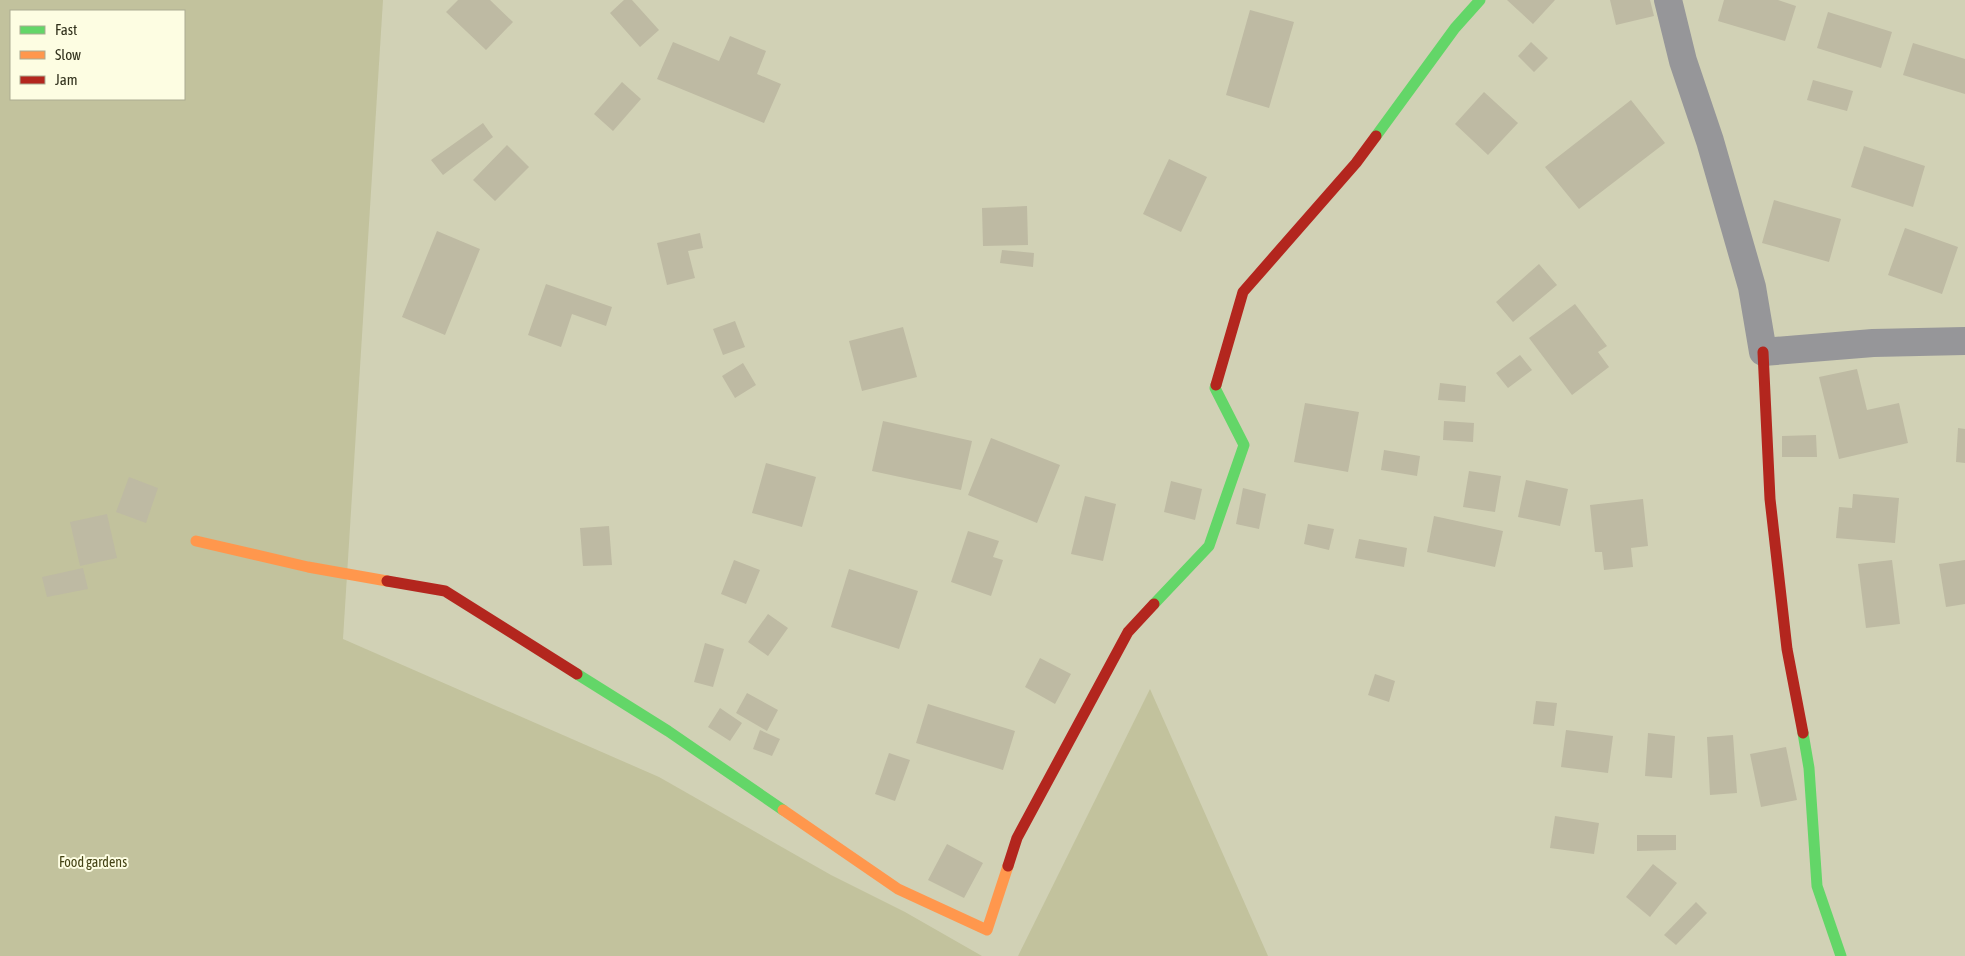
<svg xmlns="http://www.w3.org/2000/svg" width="1965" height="956" viewBox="0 0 1965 956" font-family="'Asap Condensed',sans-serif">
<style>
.green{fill:#c2c29d;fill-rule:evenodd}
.building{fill:#bebaa3}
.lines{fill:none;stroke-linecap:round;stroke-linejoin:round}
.street{stroke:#969699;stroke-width:28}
.fast{stroke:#63d668;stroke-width:11}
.slow{stroke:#ff974d;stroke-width:11}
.jam{stroke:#b3261e;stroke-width:11}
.labels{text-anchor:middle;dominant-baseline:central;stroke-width:4;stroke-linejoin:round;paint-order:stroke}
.park-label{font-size:14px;fill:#444315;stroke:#fdfde2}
</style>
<rect width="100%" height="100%" fill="#d1d1b5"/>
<path class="green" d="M0 0H383L343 639 659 777 831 875 905 912 982 956H0ZM11 11H184V99H11Z
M1150 689 1268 956H1018Z"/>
<path class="building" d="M458 0H490L513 22 486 50 446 12Z
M624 0H632L659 30 640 47 610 13Z
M1507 0H1555L1533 24Z
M1610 0H1650L1654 16 1616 25Z
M1724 0H1778L1796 6 1785 41 1718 21Z
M1250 10 1294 22 1269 108 1226 95Z
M1828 12 1892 32 1881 68 1817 48Z
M730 36 766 51 757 74 781 84 764 123 657 79 673 42 719 61Z
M1531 42 1548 58 1534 72 1518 56Z
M1913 43 1965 59V94L1903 75Z
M1813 80 1853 91 1847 111 1807 100Z
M622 82 641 99 613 131 594 114Z
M1484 92 1518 123 1488 155 1455 124Z
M1631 100 1665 143 1579 209 1545 167Z
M483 123 493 137 443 175 431 160Z
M507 145 529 167 495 201 473 180Z
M1864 146 1925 166 1913 207 1851 187Z
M1169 159 1207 177 1181 232 1143 214Z
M1774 200 1841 219 1829 262 1762 243Z
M1027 206 1028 245 983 246 982 208Z
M1905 228 1958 247 1942 294 1888 275Z
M437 231 480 249 445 335 402 317Z
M700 233 703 248 688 251 695 278 667 285 657 243Z
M1002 250 1034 253 1033 267 1000 263Z
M1539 264 1557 285 1513 322 1496 302Z
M546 284 612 307 606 326 572 314 561 347 528 335Z
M1575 304 1607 346 1598 352 1609 367 1572 395 1529 338Z
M735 321 745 347 723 355 713 329Z
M903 327 917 377 862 391 849 341Z
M1520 355 1532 370 1508 388 1496 373Z
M743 363 756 385 735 398 722 376Z
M1857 369 1867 410 1899 403 1908 443 1839 459 1819 377Z
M1440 383 1466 386 1465 402 1438 400Z
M1305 403 1359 412 1348 472 1294 462Z
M883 421 972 441 961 490 872 471Z
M1444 421 1474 423 1473 442 1443 440Z
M1958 428 1965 429V463L1956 462Z
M1816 435 1817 457H1782V436Z
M991 438 1060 465 1037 523 968 495Z
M1384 450 1420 456 1417 476 1381 470Z
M766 463 816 477 802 527 752 513Z
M1469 471 1501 476 1495 512 1463 507Z
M129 477 158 488 146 523 116 512Z
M1526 480 1568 489 1560 526 1518 517Z
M1171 481 1202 489 1195 520 1164 512Z
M1243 488 1266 494 1259 529 1236 524Z
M1853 494 1899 498 1895 543 1836 538 1839 507 1852 508Z
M1085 496 1116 504 1103 561 1071 554Z
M1643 499 1648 546 1631 548 1633 567 1604 570 1602 552H1595L1590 505Z
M107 514 117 558 80 566 70 522Z
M1434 516 1503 531 1495 567 1427 552Z
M1308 524 1334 529 1329 550 1304 544Z
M609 526 612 565 583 566 580 528Z
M968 531 999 541 993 557 1003 560 991 596 951 582Z
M1359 539 1407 548 1404 567 1355 558Z
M734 560 760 570 746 604 721 594Z
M1892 560 1900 624 1866 628 1858 564Z
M1965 560V604L1946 607 1939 564Z
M83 568 88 589 47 597 42 577Z
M849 569 918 591 899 649 831 627Z
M768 614 788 628 768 656 748 642Z
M705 643 724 649 713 687 694 682Z
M1040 658 1071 674 1055 704 1025 687Z
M1375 674 1395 681 1389 702 1368 695Z
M747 693 778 710 767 731 736 713Z
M1536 701 1557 703 1554 726 1533 724Z
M928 704 1015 731 1003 770 916 743Z
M720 708 742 723 730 741 708 727Z
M760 730 780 739 772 756 753 749Z
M1566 730 1613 736 1608 773 1561 767Z
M1648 733 1675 736 1672 778 1645 776Z
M1733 735 1737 793 1710 795 1707 737Z
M1786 747 1797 800 1761 807 1750 754Z
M889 753 910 760 895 801 875 794Z
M1555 816 1599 823 1594 854 1550 848Z
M1637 835H1676V850L1637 851Z
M947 844 983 863 964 898 928 880Z
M1653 864 1677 883 1650 917 1626 897Z
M1696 902 1707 913 1676 945 1664 935Z"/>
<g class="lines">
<path class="street" d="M1668 0 1683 61 1710 141 1752 287 1763 352 1873 343 1965 341"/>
<path class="fast" d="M1376 136 1455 28 1480 0
M1154 604 1209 546 1244 445 1215 388 1216 385
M577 674 668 731 783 810
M1803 733 1809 768 1817 886 1841 956"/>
<path class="slow" d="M196 541 308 567 387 581
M783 810 898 889 987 930 1008 866"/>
<path class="jam" d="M1763 352 1770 499 1787 649 1803 733
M1216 385 1243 292 1356 163 1376 136
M387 581 445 591 577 674
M1008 866 1017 838 1128 632 1154 604"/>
</g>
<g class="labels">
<g class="park-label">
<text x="93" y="862">Food gardens</text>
</g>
</g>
<rect x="10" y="10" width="175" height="90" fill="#fdfde2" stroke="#abab92"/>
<rect x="20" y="26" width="25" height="8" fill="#63d668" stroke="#abab92"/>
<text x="55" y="35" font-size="15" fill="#30301b">Fast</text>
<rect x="20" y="51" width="25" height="8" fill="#ff974d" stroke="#abab92"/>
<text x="55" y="60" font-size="15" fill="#30301b">Slow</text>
<rect x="20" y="76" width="25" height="8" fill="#b3261e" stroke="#abab92"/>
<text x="55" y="85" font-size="15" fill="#30301b">Jam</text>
</svg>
